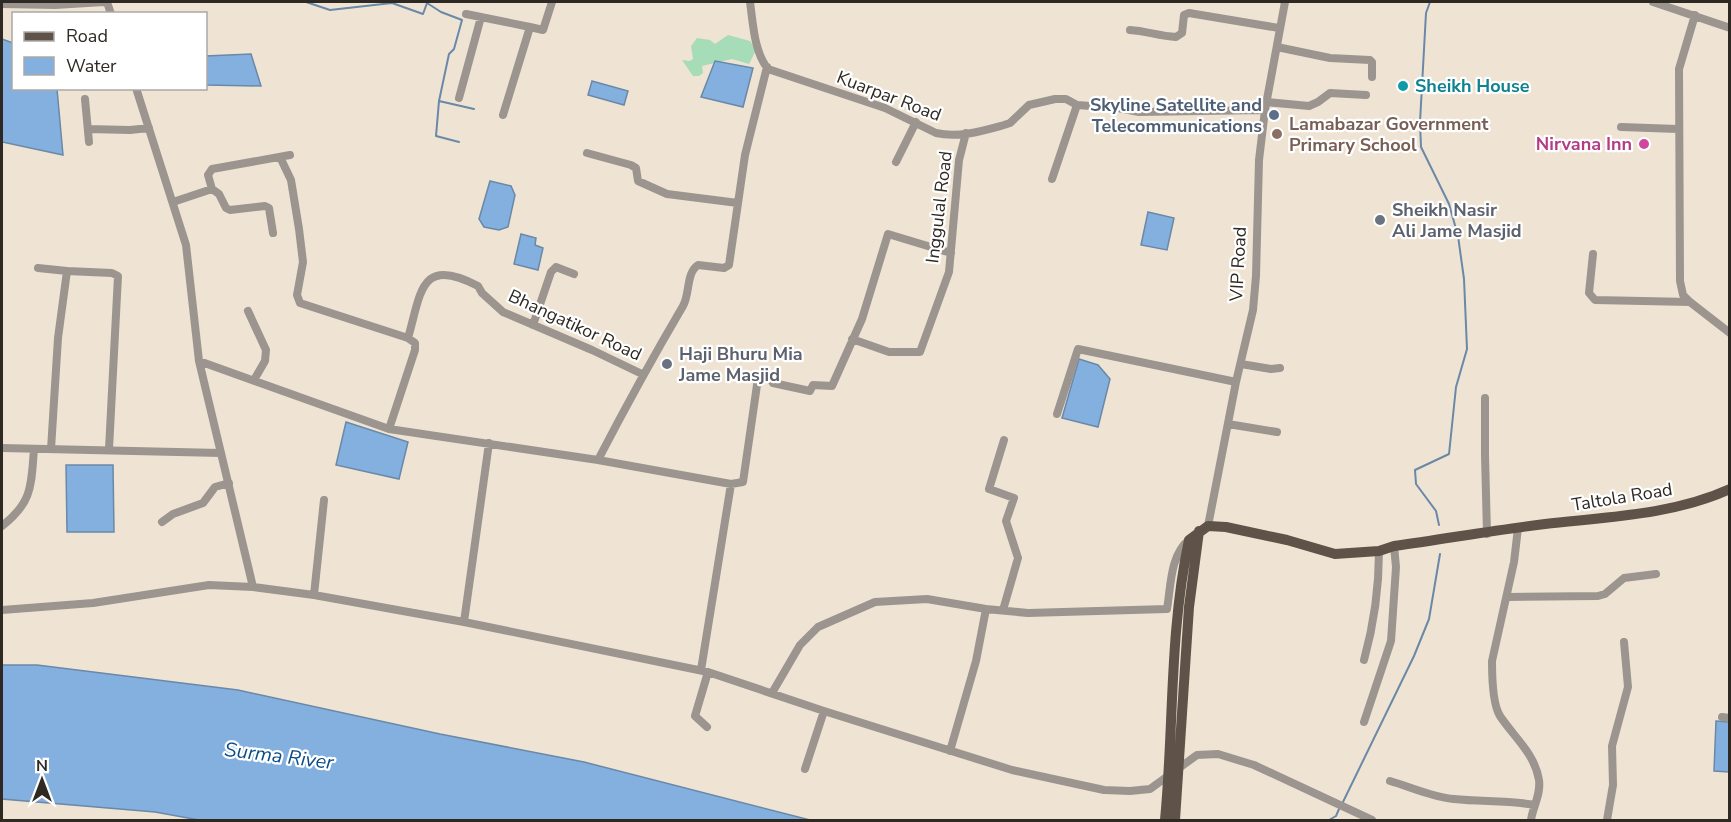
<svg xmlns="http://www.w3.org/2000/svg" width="1731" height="822" viewBox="0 0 1731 822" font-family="'Nunito Sans',sans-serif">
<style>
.green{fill:#a6dcb7}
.water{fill:#84b0e0;stroke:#6a88a7;stroke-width:1.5}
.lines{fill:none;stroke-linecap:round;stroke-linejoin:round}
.stream{stroke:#6a88a7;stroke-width:2}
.minor{stroke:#9c958f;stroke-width:8}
.major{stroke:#5f5349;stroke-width:10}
.culture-dot{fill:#0f9aa8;stroke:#fff;stroke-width:2}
.service-dot{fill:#5c6f8a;stroke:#fff;stroke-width:2}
.education-dot{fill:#8d6e63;stroke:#fff;stroke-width:2}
.hotel-dot{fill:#d1479c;stroke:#fff;stroke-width:2}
.worship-dot{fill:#6b7280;stroke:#fff;stroke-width:2}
.labels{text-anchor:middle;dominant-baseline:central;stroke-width:4.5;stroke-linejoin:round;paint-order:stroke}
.culture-label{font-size:18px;font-weight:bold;fill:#0d838f;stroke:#fff;text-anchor:start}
.street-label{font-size:18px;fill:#2e2923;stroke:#fff}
.service-label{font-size:18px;font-weight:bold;fill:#4e5e75;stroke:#fff;text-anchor:end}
.education-label{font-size:18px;font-weight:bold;fill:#785e54;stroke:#fff;text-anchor:start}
.hotel-label{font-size:18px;font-weight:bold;fill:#b23c85;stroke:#fff;text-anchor:end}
.worship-label{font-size:18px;font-weight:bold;fill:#5b616d;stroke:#fff;text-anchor:start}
.water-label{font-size:20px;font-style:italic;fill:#0c4d88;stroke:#fff}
</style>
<rect width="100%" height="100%" fill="#efe4d3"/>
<path class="green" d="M728 35 750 41 756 50 749 64 732 59 702 66 703 73 699 76H693L682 60 690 61 693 59 691 46 697 38 710 40 715 44Z"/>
<path class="water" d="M2 39 13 43 14 88 57 89 63 155 2 142Z
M251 54 261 86 206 85V56Z
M715 61 753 68 743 107 701 97Z
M592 81 628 91 624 105 588 95Z
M490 181 511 186 515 195 508 227 499 230 484 227 479 219Z
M1148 212 1174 218 1167 250 1141 245Z
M521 234 536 238 535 245 543 248 538 270 514 264Z
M1079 359 1098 365 1110 379 1098 427 1062 418Z
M346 422 408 442 399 479 336 465Z
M66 465H113L114 532H67Z
M2 665H37L238 690 440 734 584 762 810 820H199L155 812 2 799Z
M1716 721 1729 722V772L1714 771Z"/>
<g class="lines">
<path class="stream" d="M306 2 330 10 392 3 423 14 427 3 441 12 462 20 454 49 449 54 439 101
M1430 2 1426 13 1420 122 1421 147 1449 204 1458 236 1464 279 1467 349 1456 387 1449 454 1415 470 1416 484 1436 511 1439 525
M459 142 436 136 439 101 474 109
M1342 804 1414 656 1429 619 1440 554
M1329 820 1336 816 1339 809"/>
<path class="minor" d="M107 2 111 14
M750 2C753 23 754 52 768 69L885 108 936 133C959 138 982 131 1004 125L1010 123 1029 105 1055 99H1066L1077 105 1118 108 1139 112 1265 110
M1653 2 1730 28
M2 4 55 5 104 2
M466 14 530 27
M1695 15 1679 69 1680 281 1683 295 1690 302 1730 333
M1130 30C1146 31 1159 36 1176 37L1182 33 1184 15 1189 13 1279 28
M1277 47 1330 58 1370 60 1372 62V77
M136 88 186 245 199 361 253 587 314 595 464 622 708 672 824 711 1012 770 1104 790 1130 791 1150 789 1197 755 1218 754 1254 765 1372 820
M459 98 481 17
M85 99 89 142
M1266 102 1309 106 1318 102 1330 93 1366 95
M503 115 530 27 543 30 552 2
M1621 127 1678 129
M88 129 130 130 149 128
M587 153 631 165 636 168 638 181 667 194 738 203
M280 157 291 180 299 229 303 262 297 295 300 303 408 338 415 343V350L389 429
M896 162 916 122
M1052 179 1077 105
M212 189 208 175 212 169 290 155
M173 202 212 189 219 194 226 208 230 210 265 206 269 208 273 233
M1593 254 1589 293 1595 300 1690 302
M38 268 67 271 58 338 51 449
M67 271 112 273 118 276 109 449
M248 311 266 350 265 361 254 380
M533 325 551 272 556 267 574 274
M408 338C421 293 420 255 478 286L482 293 503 312 592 350 642 374
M852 339 889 352H920L949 272 959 160 966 133
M199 361 389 429 598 460 731 484 743 482 758 378 766 372 773 383 810 391 813 385 832 386 862 319 888 234 951 253
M1241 364 1271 369 1280 368
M1485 398V455L1487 534
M1057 414 1078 349 1236 382
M1228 424 1277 432
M2 448 221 453
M598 460C625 408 653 357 683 306 690 294 686 273 698 265L724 268 729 265 745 155 767 67
M162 522 173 514 203 503 215 487 229 483
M2 526C33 502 31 485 34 449
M1208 526 1236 382 1253 310 1256 276 1259 160 1265 110 1285 2
M1518 528 1514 562 1492 661C1492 675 1493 705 1500 716 1514 737 1535 754 1539 780 1541 795 1533 806 1531 820
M314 595 324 500
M1507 597 1598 596 1605 594 1624 578 1656 574
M2 610 93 603 209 585 253 587
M1003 610 1018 558 1006 521 1014 498 989 489 1004 440
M464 622 489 443
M1364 660C1374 624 1379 589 1379 551
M701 670 731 484
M772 693 800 645 818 627 875 602 927 599 986 609 1028 613 1167 609C1171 586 1170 555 1189 540
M1722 717 1730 718
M1364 722 1391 641 1396 567 1394 546
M707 727 695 716 708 672
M950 751 976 661 986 609
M805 769 824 711
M1390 781C1411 787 1432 797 1454 799 1481 802 1508 800 1535 805
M1607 820 1613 785 1612 746 1628 687 1624 642"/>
<path class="major" d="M1165 820C1174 727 1169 633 1189 540L1208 526 1226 527 1287 540 1335 554 1379 551 1394 546C1445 539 1495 530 1545 524 1606 517 1673 515 1730 489
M1175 820 1189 607 1199 531"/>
</g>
<circle class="culture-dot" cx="1403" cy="86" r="6"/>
<circle class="service-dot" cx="1274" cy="115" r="6"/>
<circle class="education-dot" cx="1277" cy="134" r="6"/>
<circle class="hotel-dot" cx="1644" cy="144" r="6"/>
<g class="worship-dot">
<circle cx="1380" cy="220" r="6"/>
<circle cx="667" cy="364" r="6"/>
</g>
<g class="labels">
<g class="culture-label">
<text x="1415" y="86">Sheikh House</text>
</g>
<g class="street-label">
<text transform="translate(889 96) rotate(21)">Kuarpar Road</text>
<text transform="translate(939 207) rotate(-83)">Inggulal Road</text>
<text transform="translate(1238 264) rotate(-87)">VIP Road</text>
<text transform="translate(575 325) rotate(25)">Bhangatikor Road</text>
<text transform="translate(1622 497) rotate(-9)">Taltola Road</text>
</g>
<g class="service-label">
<text x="1262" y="105">Skyline Satellite and<tspan x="1262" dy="21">Telecommunications</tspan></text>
</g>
<g class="education-label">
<text x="1289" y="124">Lamabazar Government<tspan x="1289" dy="21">Primary School</tspan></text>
</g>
<g class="hotel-label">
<text x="1632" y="144">Nirvana Inn</text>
</g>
<g class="worship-label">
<text x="1392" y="210">Sheikh Nasir<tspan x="1392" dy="21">Ali Jame Masjid</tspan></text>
<text x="679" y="354">Haji Bhuru Mia<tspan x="679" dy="21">Jame Masjid</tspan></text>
</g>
<g class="water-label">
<text transform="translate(279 756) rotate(7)">Surma River</text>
</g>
</g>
<rect width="1731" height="822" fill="none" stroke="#2e2923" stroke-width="6"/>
<rect x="12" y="12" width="195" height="78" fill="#ffffff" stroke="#aba9a7" stroke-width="1.5"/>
<rect x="24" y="32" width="30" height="9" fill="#5f5349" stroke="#aba9a7" stroke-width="1.5"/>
<text x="66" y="42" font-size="18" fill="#2e2923">Road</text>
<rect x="24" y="57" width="30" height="18" fill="#84b0e0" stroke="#aba9a7" stroke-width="1.5"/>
<text x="66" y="72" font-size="18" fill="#2e2923">Water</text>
<g transform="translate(42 780)" stroke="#ffffff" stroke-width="4.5" paint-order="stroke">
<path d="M0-4.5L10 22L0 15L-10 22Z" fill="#2e2923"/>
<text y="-9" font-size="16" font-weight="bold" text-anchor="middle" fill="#2e2923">N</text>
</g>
</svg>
